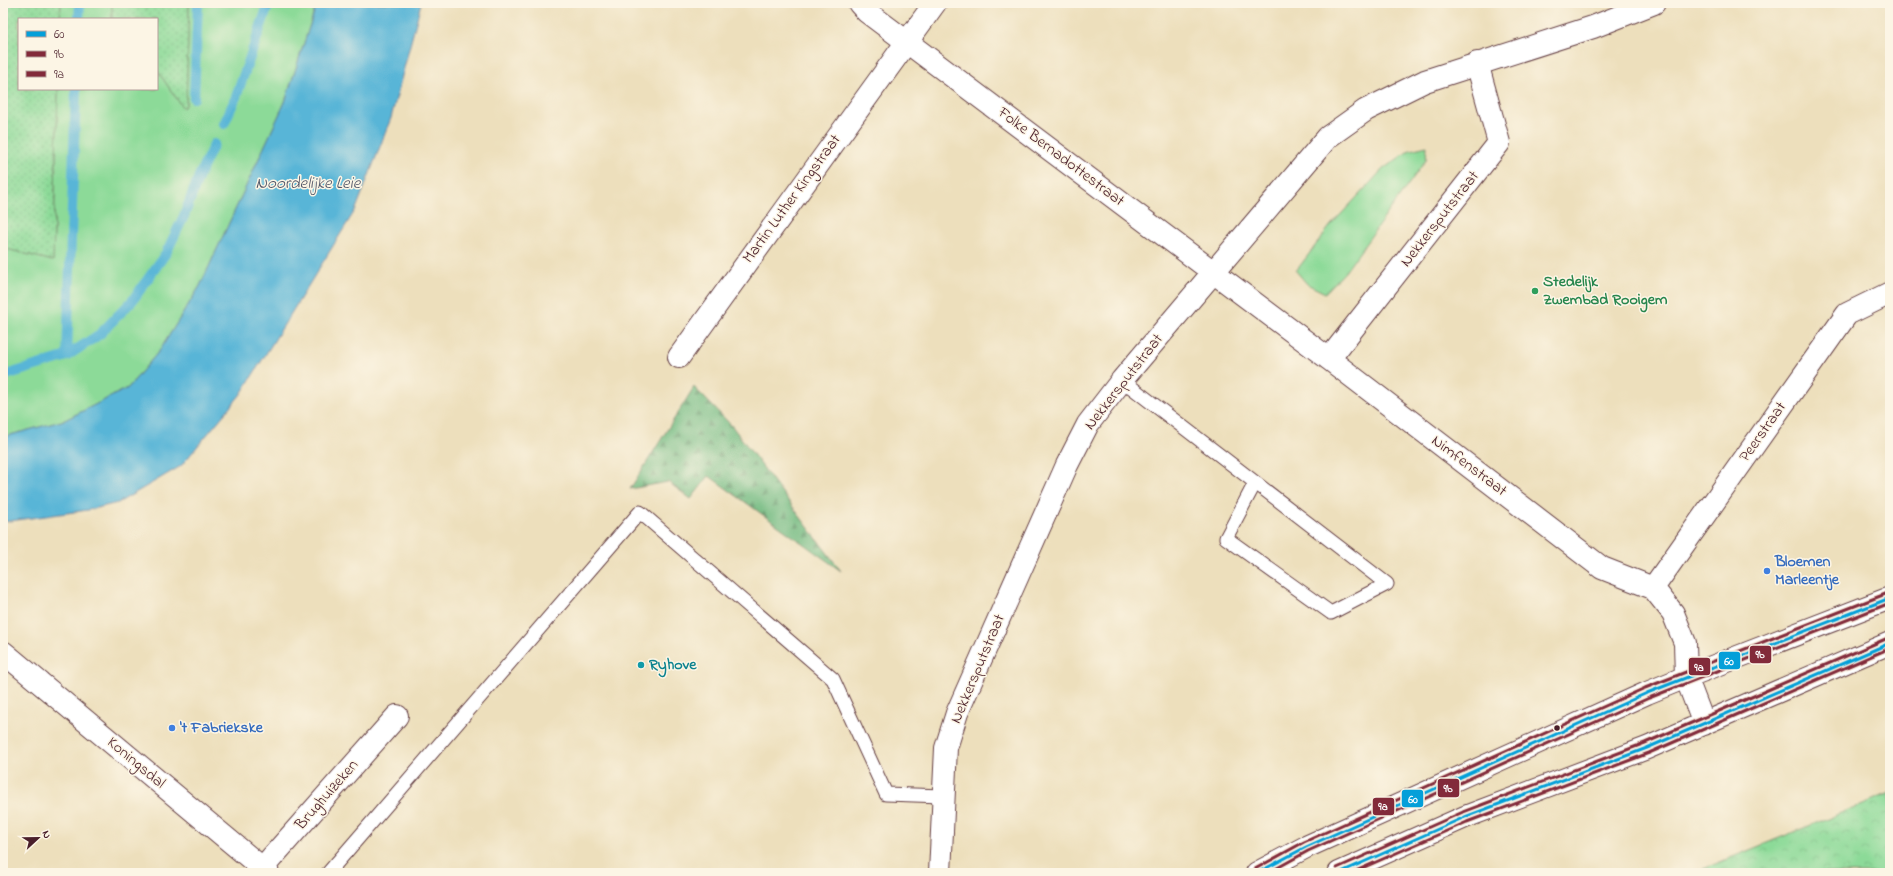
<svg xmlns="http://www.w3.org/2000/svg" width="1893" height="876" viewBox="0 0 1893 876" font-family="'Indie Flower',sans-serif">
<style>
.grass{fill:#8cda98;stroke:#6b7c62}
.forest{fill:url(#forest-firs);stroke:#5e6c56}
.park{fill:url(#park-crowns);stroke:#6b7c62}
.garden{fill:url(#garden-dots);stroke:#6b7c62}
.water{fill:#59b5d7;stroke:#526a81}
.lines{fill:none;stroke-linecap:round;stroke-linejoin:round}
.stream{stroke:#59b5d7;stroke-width:10}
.service-casing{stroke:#623c41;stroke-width:15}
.minor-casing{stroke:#623c41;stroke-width:24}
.primary-casing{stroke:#623c41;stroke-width:24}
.service{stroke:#fff;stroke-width:13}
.minor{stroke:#fff;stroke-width:22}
.primary{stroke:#fff;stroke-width:22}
.bus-1-casing{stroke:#fcf5e5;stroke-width:6}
.bus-2-casing{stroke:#fcf5e5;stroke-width:6}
.bus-3-casing{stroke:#fcf5e5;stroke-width:6}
.bus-1{stroke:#049fd9;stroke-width:3}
.bus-2{stroke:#822a3a;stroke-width:3}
.bus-3{stroke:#822a3a;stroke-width:3}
.leisure-dot{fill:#2e9e5b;stroke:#fcf5e5;stroke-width:1.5}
.shop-dot{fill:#3f7fe0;stroke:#fcf5e5;stroke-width:1.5}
.culture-dot{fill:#0f9aa8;stroke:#fcf5e5;stroke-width:1.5}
.bus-dot{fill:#4a1f2b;stroke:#fcf5e5;stroke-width:1.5}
.labels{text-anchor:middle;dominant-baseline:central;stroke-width:3;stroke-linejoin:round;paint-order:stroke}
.street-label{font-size:16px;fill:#4a1f2b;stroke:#fcf5e5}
.leisure-label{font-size:16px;font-weight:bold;fill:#27864d;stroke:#fcf5e5;text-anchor:start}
.shop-label{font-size:16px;font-weight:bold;fill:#366cbe;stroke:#fcf5e5;text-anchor:start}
.culture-label{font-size:16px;font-weight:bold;fill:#0d838f;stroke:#fcf5e5;text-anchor:start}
.water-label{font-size:17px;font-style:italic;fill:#4f5467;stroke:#fcf5e5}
.line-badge{stroke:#fcf5e5;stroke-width:1.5}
.badge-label{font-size:11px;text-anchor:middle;font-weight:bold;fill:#fff}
</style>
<defs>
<pattern id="forest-firs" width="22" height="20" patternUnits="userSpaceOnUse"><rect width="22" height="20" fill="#71ba80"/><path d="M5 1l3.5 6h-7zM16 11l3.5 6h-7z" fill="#5f9769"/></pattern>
<pattern id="park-crowns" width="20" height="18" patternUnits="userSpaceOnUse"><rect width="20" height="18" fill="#8cda98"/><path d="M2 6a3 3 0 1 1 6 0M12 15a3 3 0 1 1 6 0" fill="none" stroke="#7abb83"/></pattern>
<pattern id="garden-dots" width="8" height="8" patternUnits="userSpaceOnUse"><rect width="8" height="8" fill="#8cda98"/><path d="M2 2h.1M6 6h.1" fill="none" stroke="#7abb83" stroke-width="1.8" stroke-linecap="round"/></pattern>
</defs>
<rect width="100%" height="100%" fill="#fcf5e5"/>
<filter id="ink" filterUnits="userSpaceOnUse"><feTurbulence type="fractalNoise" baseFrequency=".025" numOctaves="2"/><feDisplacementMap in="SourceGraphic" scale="8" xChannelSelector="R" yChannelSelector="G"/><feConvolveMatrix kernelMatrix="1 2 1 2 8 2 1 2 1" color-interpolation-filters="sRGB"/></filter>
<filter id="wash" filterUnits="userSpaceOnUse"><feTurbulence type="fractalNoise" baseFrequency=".012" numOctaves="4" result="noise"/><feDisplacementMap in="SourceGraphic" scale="16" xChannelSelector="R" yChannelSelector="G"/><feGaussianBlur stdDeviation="0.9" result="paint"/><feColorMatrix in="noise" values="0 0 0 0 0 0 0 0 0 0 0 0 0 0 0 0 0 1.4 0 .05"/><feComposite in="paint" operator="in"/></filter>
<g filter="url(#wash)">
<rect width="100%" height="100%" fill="#eddfbc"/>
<path class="grass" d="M61 3H112V19H60Z
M189 3H317L285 102 200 286 160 350 128 388 65 420 3 437V248L53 261 58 89H157V70L183 108 186 104Z
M1427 146 1426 160 1345 272 1325 293 1307 284 1296 271 1331 225 1383 169 1410 150Z"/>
<path class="forest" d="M694 387 732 426 841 571 709 476 691 499 668 482 630 489Z"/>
<path class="park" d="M1890 793V873H1693Z"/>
<path class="garden" d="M3 3H61L60 19H19V89H58L53 261 3 248Z
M112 3H189L186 104 183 108 157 70V19H112Z"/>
<path class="water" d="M317 3H421L391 118 356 209 241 394 181 466 118 503 88 510 3 522V437L65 420 128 388 160 350 200 286 285 102Z"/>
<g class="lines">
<path class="stream" d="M79 19 80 3
M194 98 198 3
M224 124 236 97 269 3
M67 356 76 89
M3 376 67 356 100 334 133 300 166 253 184 216 199 176 214 144"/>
</g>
</g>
<g filter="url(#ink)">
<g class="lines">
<defs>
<path id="service" d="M1122 380 1387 584 1331 613 1226 538 1255 483
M328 873 640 512 833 679 886 794 942 796"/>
<path id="minor" d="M859 3 867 12 1329 359 1602 568 1653 588 1673 613 1685 643 1686 677 1704 724
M679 357 935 3
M1329 359 1499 143 1477 63
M1653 588 1847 314 1890 293
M3 652 268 873
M258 873 397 716
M940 873 946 748 957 713 1067 465 1088 424 1122 380 1328 137 1366 110 1425 81 1593 27 1654 3"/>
<path id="primary" d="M1257 873 1306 847 1647 693 1686 677 1890 598
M1339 873 1465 817 1647 748 1890 643"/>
</defs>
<use href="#service" class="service-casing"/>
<use href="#minor" class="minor-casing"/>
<use href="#primary" class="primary-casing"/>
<use href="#service" class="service"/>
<use href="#minor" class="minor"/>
<use href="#primary" class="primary"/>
<defs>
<path id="bus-1" d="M1257 873 1306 847 1647 693 1890 598
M1339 873 1465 817 1647 748 1890 643"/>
<path id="bus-2" d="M1268 873 1308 851 1649 698 1890 603
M1351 873 1467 822 1649 753 1890 648"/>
<path id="bus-3" d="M1337 868 1463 812 1645 743 1888 638
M1255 869 1304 842 1645 688 1888 593"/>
</defs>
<use href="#bus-1" class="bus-1-casing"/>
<use href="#bus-2" class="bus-2-casing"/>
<use href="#bus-3" class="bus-3-casing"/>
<use href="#bus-1" class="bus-1"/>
<use href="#bus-2" class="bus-2"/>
<use href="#bus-3" class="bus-3"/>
</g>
</g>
<circle class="leisure-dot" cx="1535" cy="291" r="4"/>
<g class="shop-dot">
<circle cx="1767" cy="571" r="4"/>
<circle cx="172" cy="728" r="4"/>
</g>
<circle class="culture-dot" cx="641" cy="665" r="4"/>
<circle class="bus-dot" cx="1557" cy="728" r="3.5"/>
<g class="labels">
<g class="street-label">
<text transform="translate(1061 157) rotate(37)">Folke Bernadottestraat</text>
<text transform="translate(792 199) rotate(-54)">Martin Luther Kingstraat</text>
<text transform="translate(1440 219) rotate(-52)">Nekkersputstraat</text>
<text transform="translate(1124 382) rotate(-52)">Nekkersputstraat</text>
<text transform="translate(1763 432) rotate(-55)">Peerstraat</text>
<text transform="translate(1469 466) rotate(37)">Nimfenstraat</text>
<text transform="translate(978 669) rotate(-67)">Nekkersputstraat</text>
<text transform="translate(136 763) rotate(40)">Koningsdal</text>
<text transform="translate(327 795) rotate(-49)">Brughuizeken</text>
</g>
<g class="leisure-label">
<text x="1543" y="282">Stedelijk<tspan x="1543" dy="18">Zwembad Rooigem</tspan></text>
</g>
<g class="shop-label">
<text x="1775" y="562">Bloemen<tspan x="1775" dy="18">Marleentje</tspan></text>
<text x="180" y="728">'t Fabriekske</text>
</g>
<g class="culture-label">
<text x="649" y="665">Ryhove</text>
</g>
<g class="water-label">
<text x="308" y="183">Noordelijke Leie</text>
</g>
</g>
<g class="line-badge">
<rect x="1749" y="645" width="23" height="19" rx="4" fill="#822a3a"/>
<rect x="1718" y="651" width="23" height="19" rx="4" fill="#049fd9"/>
<rect x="1688" y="657" width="23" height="19" rx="4" fill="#822a3a"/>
<rect x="1437" y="778" width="23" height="20" rx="4" fill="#822a3a"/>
<rect x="1401" y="789" width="23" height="19" rx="4" fill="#049fd9"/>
<rect x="1372" y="797" width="23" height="19" rx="4" fill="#822a3a"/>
</g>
<g class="badge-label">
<text x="1760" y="658">9b</text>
<text x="1729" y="665">60</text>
<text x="1699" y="671">9a</text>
<text x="1448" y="792">9b</text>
<text x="1413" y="803">60</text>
<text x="1383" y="810">9a</text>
</g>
<rect width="1893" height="876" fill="none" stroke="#fcf5e5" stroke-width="16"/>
<rect x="18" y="18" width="140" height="72" fill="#fcf5e5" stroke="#b59f9b"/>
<rect x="26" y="31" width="20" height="6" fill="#049fd9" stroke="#b59f9b"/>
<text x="54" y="38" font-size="12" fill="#4a1f2b">60</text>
<rect x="26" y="51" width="20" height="6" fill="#822a3a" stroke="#b59f9b"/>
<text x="54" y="58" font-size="12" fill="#4a1f2b">9b</text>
<rect x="26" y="71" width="20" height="6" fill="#822a3a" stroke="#b59f9b"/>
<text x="54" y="78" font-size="12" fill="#4a1f2b">9a</text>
<g transform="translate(38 838) rotate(68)" stroke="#fcf5e5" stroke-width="3" paint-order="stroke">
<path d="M0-3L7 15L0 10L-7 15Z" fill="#4a1f2b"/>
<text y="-6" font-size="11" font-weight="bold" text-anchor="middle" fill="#4a1f2b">N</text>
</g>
</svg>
